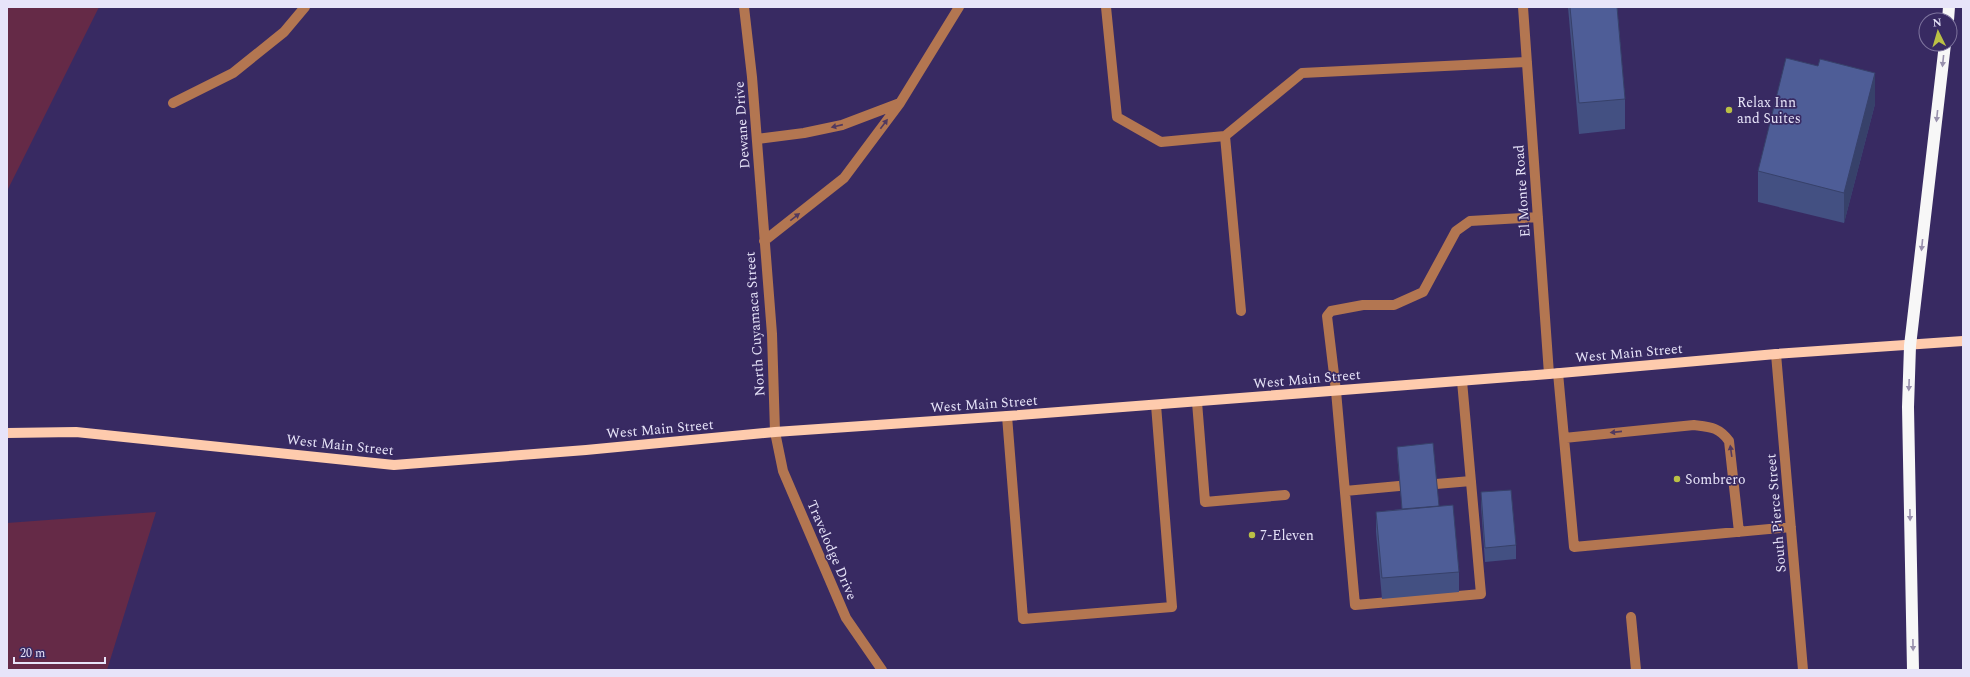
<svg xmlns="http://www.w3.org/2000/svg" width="1970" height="677" viewBox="0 0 1970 677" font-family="Spectral,serif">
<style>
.green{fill:#652a47}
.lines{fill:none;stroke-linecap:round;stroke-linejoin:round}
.minor{stroke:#b37651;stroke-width:10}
.major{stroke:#fecbad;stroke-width:10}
.highway{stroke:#f7f7f7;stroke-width:12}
.wall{fill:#435082}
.shaded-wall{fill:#37416a}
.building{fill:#4e5d97;stroke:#37416a}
.oneway{fill:#9890ac}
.oneway2{fill:#51395f}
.poi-dot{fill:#bbc045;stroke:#382a62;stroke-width:1.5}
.labels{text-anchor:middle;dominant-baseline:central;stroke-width:3.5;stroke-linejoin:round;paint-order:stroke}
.poi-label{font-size:14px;fill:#e7e4f9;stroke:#382a62;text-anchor:start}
.street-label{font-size:14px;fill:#e7e4f9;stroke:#382a62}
</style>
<rect width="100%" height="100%" fill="#382a62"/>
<path class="green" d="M7 7H99L7 191Z
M156 512 107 670H7V523Z"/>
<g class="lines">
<path class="minor" d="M744 7 752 77 772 334 775 432 783 471 846 618 882 670
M1106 7 1117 117 1161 142 1225 136 1302 73 1527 62
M1523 7 1549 374
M173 103 233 73 284 32 305 7
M1225 136 1241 311
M757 139 804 133 842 125 900 103
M764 241 844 178 900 103 959 7
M1776 354 1803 670
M1558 373 1574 547 1791 527
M1462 381 1481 594 1355 605 1336 391 1327 316 1331 311 1363 305H1394L1423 292 1456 231 1470 221 1538 217
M1197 402 1205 502 1285 495
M1007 416 1023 619 1172 607 1156 405
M1564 438 1694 425C1710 427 1719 427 1729 441L1739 532
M1436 484 1471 481
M1345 491 1399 486
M1631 617 1636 670"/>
<path class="major" d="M7 433 76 432 394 465 586 450 775 432 1007 416 1549 374 1776 354 1963 341"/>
<path class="highway" d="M1948 20 1949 7
M1913 670 1908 407 1910 346 1945 44"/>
</g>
<path class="wall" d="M1568 7H1617L1625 99V129L1579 134Z
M1818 66 1875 104 1844 223 1758 202V171Z
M1397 447 1439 506 1459 572V592L1382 599 1376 532V512L1402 509 1397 454Z
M1481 492 1516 545V559L1485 562 1481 506Z"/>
<path class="shaded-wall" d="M1875 73V104L1844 223V193Z"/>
<path class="building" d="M1570 7H1617L1625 99 1579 103Z
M1786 58 1818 66 1820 59 1875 73 1844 193 1758 171Z
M1433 443 1439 506 1402 509 1397 447Z
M1511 490 1516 545 1485 548 1481 492Z
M1453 505 1459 572 1382 578 1376 512Z"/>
<defs><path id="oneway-solid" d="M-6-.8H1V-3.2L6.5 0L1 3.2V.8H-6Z"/></defs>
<g class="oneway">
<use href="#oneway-solid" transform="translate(1943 61) rotate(96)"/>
<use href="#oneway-solid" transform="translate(1937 116) rotate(96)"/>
<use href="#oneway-solid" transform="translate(1922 245) rotate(96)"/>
<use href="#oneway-solid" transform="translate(1909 385) rotate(92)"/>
<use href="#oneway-solid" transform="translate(1910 515) rotate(89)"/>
<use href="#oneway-solid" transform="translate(1913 645) rotate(89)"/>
</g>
<g class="oneway2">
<use href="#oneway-solid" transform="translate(884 124) rotate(-53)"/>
<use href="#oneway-solid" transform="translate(837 126) rotate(167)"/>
<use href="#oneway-solid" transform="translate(795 217) rotate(-38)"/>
<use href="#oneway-solid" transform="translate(1616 432) rotate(174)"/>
<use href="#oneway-solid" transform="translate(1731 451) rotate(-98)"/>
</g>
<g class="poi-dot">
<circle cx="1729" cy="110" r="4"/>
<circle cx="1677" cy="479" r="4"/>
<circle cx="1252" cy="535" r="4"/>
</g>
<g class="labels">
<g class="poi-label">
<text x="1737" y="102">Relax Inn<tspan x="1737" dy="16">and Suites</tspan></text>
<text x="1685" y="479">Sombrero</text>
<text x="1260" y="535">7-Eleven</text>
</g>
<g class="street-label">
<text transform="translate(742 125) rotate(-94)">Dewane Drive</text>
<text transform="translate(1522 191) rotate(-94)">El Monte Road</text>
<text transform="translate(755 324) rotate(-94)">North Cuyamaca Street</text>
<text transform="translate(1629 353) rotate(-5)">West Main Street</text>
<text transform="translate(1307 379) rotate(-5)">West Main Street</text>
<text transform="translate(984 404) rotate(-4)">West Main Street</text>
<text transform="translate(660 429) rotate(-5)">West Main Street</text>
<text transform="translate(340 445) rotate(6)">West Main Street</text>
<text transform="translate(1776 513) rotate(-95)">South Pierce Street</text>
<text transform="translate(832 550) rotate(67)">Travelodge Drive</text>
</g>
</g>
<rect width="1970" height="677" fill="none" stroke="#e7e4f9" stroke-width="16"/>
<g transform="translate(1938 32) rotate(355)"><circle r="19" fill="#382a62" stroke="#7e749e"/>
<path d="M0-3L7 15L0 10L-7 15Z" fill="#bbc045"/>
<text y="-6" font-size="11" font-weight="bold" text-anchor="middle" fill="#e7e4f9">N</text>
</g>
<path d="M14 657v6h91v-6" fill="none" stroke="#e7e4f9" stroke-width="2"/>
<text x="20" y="657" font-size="12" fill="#e7e4f9" stroke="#382a62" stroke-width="3" paint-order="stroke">20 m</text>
</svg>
